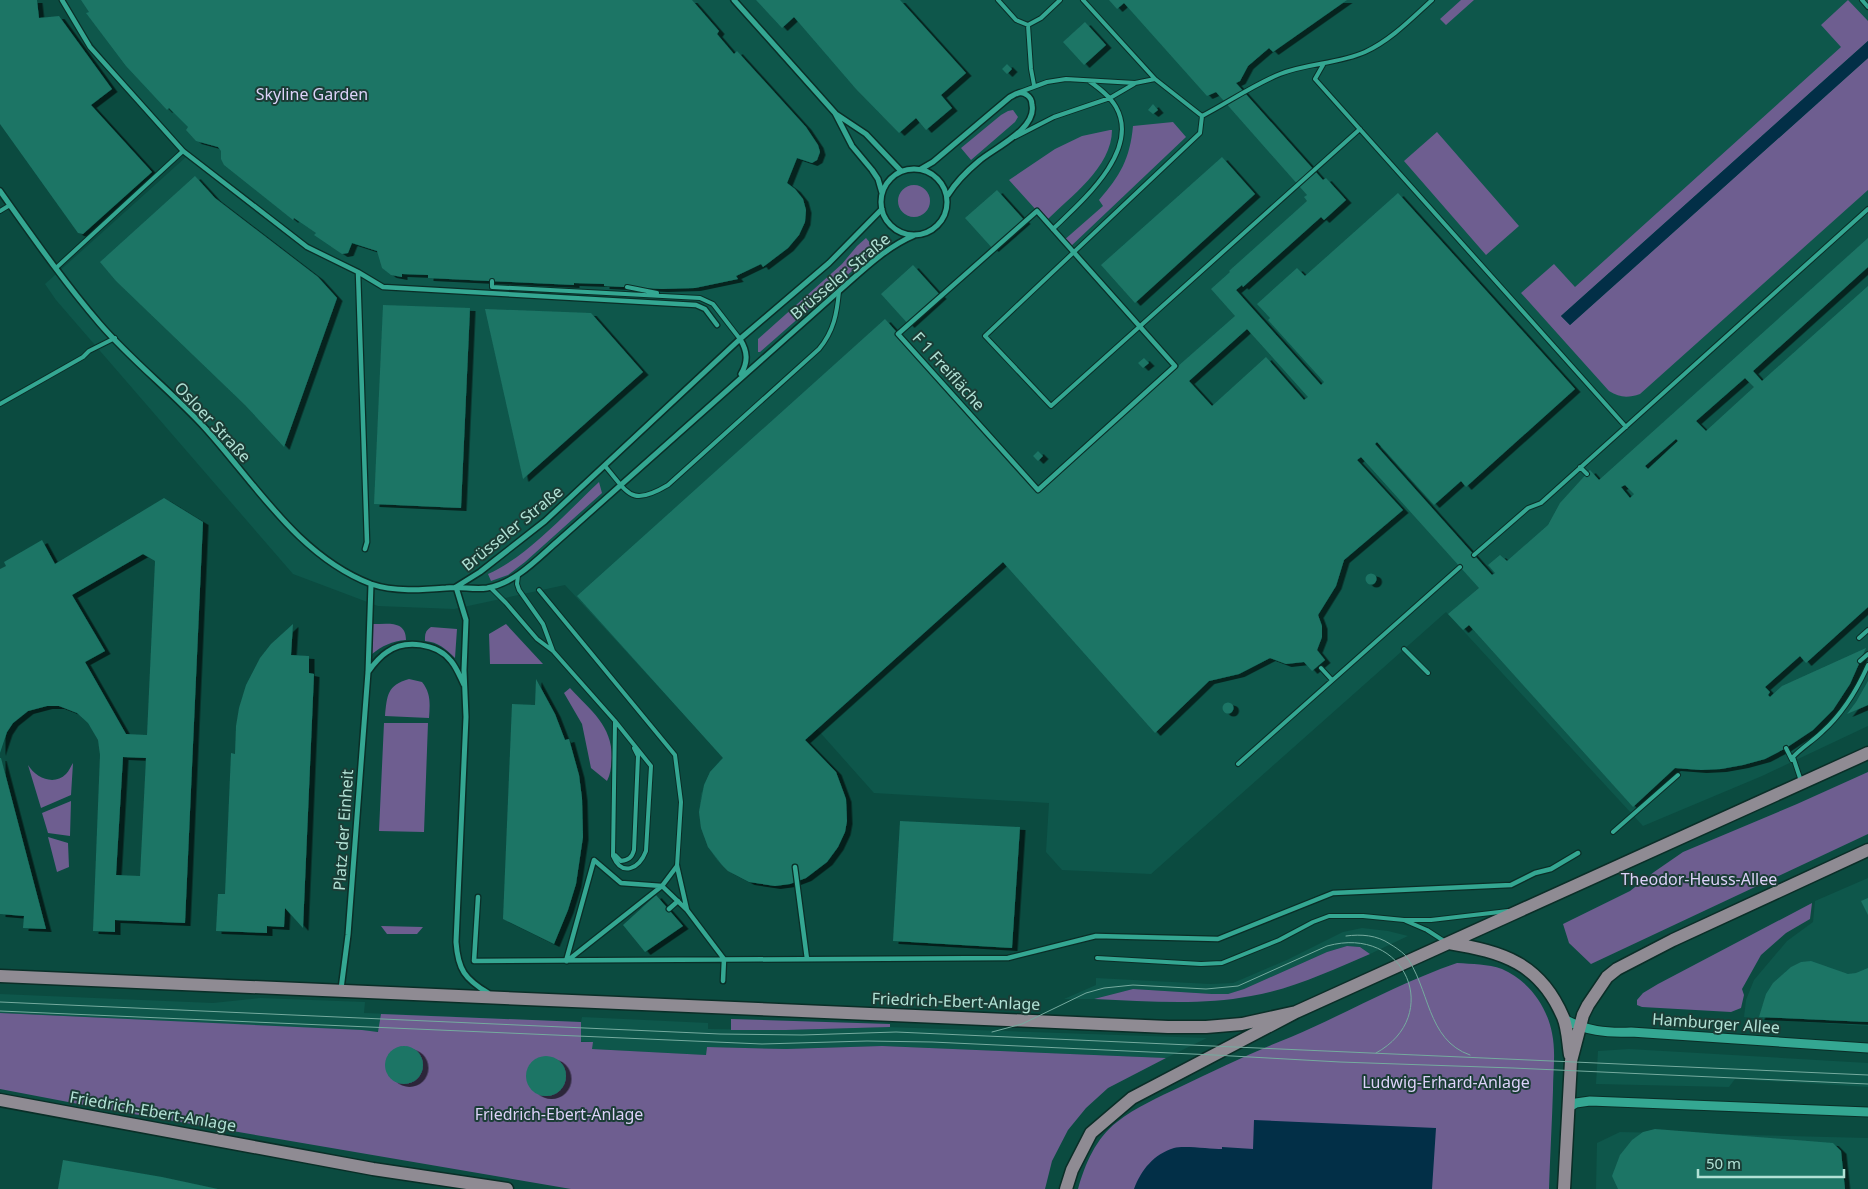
<svg xmlns="http://www.w3.org/2000/svg" width="1868" height="1189" viewBox="0 0 1868 1189" font-family="'Noto Sans',sans-serif">
<style>
.built{fill:#0e574b}
.green{fill:#6e5e90}
.water{fill:#022f47}
.building{fill:#1c7465;fill-rule:evenodd;filter:url(#shadow)}
.lines{fill:none;stroke-linecap:round;stroke-linejoin:round}
.service-casing{stroke:#0a2e27;stroke-width:6}
.pedestrian-casing{stroke:#0a2e27;stroke-width:7}
.minor-casing{stroke:#0a2e27;stroke-width:8}
.tertiary-casing{stroke:#0a2e27;stroke-width:11}
.primary-casing{stroke:#0a2e27;stroke-width:15}
.service{stroke:#34a792;stroke-width:4}
.pedestrian{stroke:#34a792;stroke-width:4.5}
.minor{stroke:#34a792;stroke-width:5}
.tertiary{stroke:#34a792;stroke-width:9}
.primary{stroke:#8f8b93;stroke-width:12}
.tram{stroke:#75ab9f;stroke-width:1}
.labels{text-anchor:middle;dominant-baseline:central;stroke-width:4;stroke-linejoin:round;paint-order:stroke}
.park-label{font-size:16px;fill:#ddd2f9;stroke:#1b3d36}
.street-label{font-size:16px;fill:#b1e1d5;stroke:#1b3d36}
</style>
<defs>
<filter id="shadow"><feDropShadow dx="5.5" dy="3" stdDeviation="0" flood-color="#0009"/></filter>
</defs>
<rect width="100%" height="100%" fill="#0b4b40"/>
<path class="built" d="M61 0H1868V726L1762 776 1643 826 1446 612 1151 874 1062 870 1046 852 1049 803 874 793 817 729 805 740 836 772 844 791 847 806V821L842 839 833 856 827 862 806 878 790 884 775 886 749 882 728 871 717 860 708 847 701 828 699 812 701 794 710 772 723 757 565 585 454 609 378 606 293 574 56 300 45 284 186 157 84 33Z
M1868 878V1026L1770 1020 1744 1017 1746 1000 1754 980 1787 941 1813 922 1815 901Z
M1362 928 1388 931 1408 936 1370 954 1360 947 1347 946 1327 952 1244 989 1228 994H1212L1133 989 1094 999H1064L1096 985V978L1210 984 1233 983 1289 959 1343 932Z
M0 994 213 1003 260 998 365 1002 364 1013 581 1022 582 1017 708 1023V1029L786 1030 887 1027 1207 1038 1166 1058 882 1046 786 1049 707 1047 706 1055 592 1049V1042L0 1013Z
M1629 1049 1868 1063V1087L1735 1079 1729 1087 1596 1084 1598 1051Z
M1620 1132 1868 1138V1189H1596L1597 1143Z"/>
<path class="green" d="M1461 0H1474L1446 25 1440 19Z
M1848 0 1868 21V41L1561 316 1570 325 1868 58V190L1640 394C1628 398 1620 398 1609 391L1521 293 1554 264 1575 287 1841 47 1821 25Z
M1013 110 1018 117 1015 122 971 160 961 148 1001 115 1008 111Z
M1173 122 1186 137 1069 248 1063 241 1103 206 1099 200C1120 176 1130 159 1133 126Z
M1110 130H1112C1112 167 1070 197 1046 221L1009 180 1055 149 1082 136Z
M1437 132 1519 226 1486 255 1404 161Z
M898 201a16 16 0 1 1 32 0a16 16 0 1 1-32 0Z
M866 238 876 250 760 352H758V339L842 264 857 246Z
M599 482 602 493 525 562 508 575 491 581 488 574C527 557 567 512 599 482Z
M373 624C388 624 406 620 406 640 392 641 382 646 372 654Z
M506 624 543 664H490L489 634Z
M431 627 457 629 455 658C446 649 438 642 425 641 425 634 425 631 431 627Z
M409 679 422 682C431 693 430 704 429 718L385 716C387 696 387 685 409 679Z
M570 688C591 711 612 725 612 758 611 766 611 773 607 781L591 768 582 724 564 693Z
M384 723H428L424 832 379 831Z
M73 763 71 795 41 808 28 765C36 778 54 786 66 774 69 771 71 766 73 763Z
M1868 772V834L1591 964 1569 943 1563 924 1630 891 1654 872 1683 852 1797 804Z
M71 801 70 836 48 833 42 813Z
M48 837 68 843 69 867 57 872Z
M1812 903 1810 919 1786 933 1761 955 1742 989 1744 995 1741 1008 1731 1012 1642 1007 1637 1005V1000L1643 993 1658 984Z
M381 926 423 927 417 934H387Z
M1347 946 1360 947 1370 954C1332 970 1293 989 1251 996 1199 1006 1147 1001 1094 999L1133 989 1212 994H1228L1244 989 1327 952Z
M1457 963C1472 964 1488 964 1502 969 1528 980 1547 1006 1552 1033 1556 1052 1553 1071 1553 1090 1552 1123 1550 1156 1549 1189H1078C1085 1164 1096 1138 1117 1122 1136 1107 1159 1097 1180 1087 1217 1069 1253 1052 1291 1037 1347 1013 1399 983 1457 963Z
M0 1013 362 1030 378 1032 381 1014 581 1022V1042H593L592 1049 706 1055 707 1047 786 1049 882 1046 1166 1058 1108 1088 1086 1108 1068 1130 1052 1161 1045 1189H571L110 1110 0 1089Z
M731 1019 890 1024V1027L786 1030H731Z"/>
<path class="water" d="M1868 41V58L1570 325 1561 316Z
M1254 1120 1436 1128 1432 1189H1134C1141 1170 1154 1154 1174 1148 1183 1145 1211 1149 1222 1149V1147L1253 1149Z"/>
<path class="building" d="M0 0H37L39 18 59 16 112 89 91 105 152 172 83 234 78 233 0 124Z
M81 0H692L719 31 717 34 734 54 737 51 806 127 818 145 820 152 817 160 812 163 797 158 787 183 795 189 803 199 806 210 805 222 799 235 788 248 763 267 761 264 736 276 738 279 695 288 662 289 604 286V284L574 283V285L428 278V275L402 274V277L391 275 382 268 377 251 352 243 348 253 342 254 314 235 316 233 294 218 293 220 224 165 221 159V151L218 147 196 141 186 130 188 127 169 108 167 110 126 66 86 13 89 12Z
M756 0H900L966 73 941 95 952 108 926 130 916 118 899 133 856 89 794 17 782 28Z
M1109 0H1347L1273 52 1269 48 1248 66 1240 81 1236 83 1323 180 1326 178 1346 200 1324 220 1321 217 1243 287 1242 285 1236 290 1321 385 1324 382 1268 320 1270 318 1257 304 1297 268 1305 276 1398 193 1575 389 1466 487 1461 481 1434 505 1377 442 1375 444 1492 575 1495 573 1488 565 1500 555 1507 561 1548 525 1560 503 1590 470 1599 480 1868 238V267L1753 371 1762 381 1868 286V607L1806 663 1800 656 1765 687 1770 692 1768 695 1770 697 1782 686 1866 648 1850 684 1833 710 1813 730 1786 748 1765 759 1743 765 1721 769 1701 770 1675 768 1633 807 1469 625 1463 630 1448 614 1479 588 1361 457 1357 460 1403 510 1344 560 1336 586 1318 615 1322 626V637L1317 650 1325 660 1312 671 1304 662 1286 664 1270 658 1239 674 1209 681 1155 733 1003 562 805 740 836 772 846 799 847 821 845 832 838 847 827 862 806 878 790 884 775 886 749 882 728 871 722 865 708 847 701 828 699 812 704 785 710 772 723 758 577 596 885 319 1038 490 1175 366 1177 367 1235 316 1211 289 1230 272 1229 271 1307 201 1304 197 1307 195 1216 92 1207 96 1124 3 1117 9ZM1247 329 1308 397 1304 400 1266 357 1212 406 1189 381ZM1745 378 1754 387 1706 431 1696 421ZM1676 439 1678 441 1648 469 1645 466ZM1625 485 1634 494 1630 498 1621 487Z
M1085 22 1106 45 1084 65 1063 42Z
M1007 64 1012 69 1007 74 1002 69Z
M1153 104 1158 110 1153 114 1148 110Z
M1222 157 1255 194 1135 303 1101 265Z
M195 176 215 198 318 277 337 298 284 447 245 405 116 281 100 262Z
M997 190 1025 221 993 249 965 218Z
M913 265 941 296 909 325 881 294Z
M383 305 470 308 461 508 374 504Z
M485 309 591 313 643 372 523 479Z
M1144 358 1149 363 1143 368 1138 363Z
M1038 451 1043 456 1038 461 1033 456Z
M164 498 203 522 185 923 115 920V932L93 931 100 755 98 740 88 723 77 713 59 706H47L28 711 13 723 7 732 0 753V569L6 566 4 562 42 540 55 564ZM143 554 155 561 147 735 126 734 85 662 105 651 72 595ZM123 757 146 758 140 876 116 875Z
M1365.5 579a5.5 5.5 0 1 1 11 0a5.5 5.5 0 1 1-11 0Z
M293 624 291 655 309 656V673L314 674 303 928 285 908 284 927 267 926V933L216 931 218 894H225L231 753 235 754 236 726 239 708 246 685 260 658 271 644Z
M536 679 555 714 565 740 569 739 579 775 582 798 583 837 576 884 568 910 554 944 503 919 512 704 535 705Z
M1868 681V705L1847 714 1856 702Z
M1222.5 708a5.5 5.5 0 1 1 11 0a5.5 5.5 0 1 1-11 0Z
M0 758H1L46 929 23 928 24 916 0 914Z
M900 821 1020 827 1012 948 893 941Z
M656 895 683 926 645 952 623 925Z
M1868 898V915L1861 901Z
M1811 961 1848 974 1856 973 1868 968V1022L1759 1017 1766 994 1773 983 1791 967 1801 962Z
M385 1065a19 19 0 1 1 38 0a19 19 0 1 1-38 0Z
M526 1076a20 20 0 1 1 40 0a20 20 0 1 1-40 0Z
M1655 1129 1833 1143 1841 1151 1845 1189H1618L1612 1176 1620 1155 1632 1140 1643 1132Z
M63 1160 162 1177 218 1189H58Z"/>
<g class="lines">
<defs>
<path id="service" d="M998 0 1016 20 1028 25 1041 18 1060 0
M1083 0 1155 79
M1862 0 1868 7
M1028 25 1031 69 1034 85
M1323 65 1315 79 1626 427
M1020 92 1047 82 1066 79 1135 83 1155 79 1202 116C1227 103 1255 84 1280 74 1307 63 1338 64 1365 52 1391 40 1411 19 1432 0
M1202 116 1200 133 985 336 1051 406 1360 129
M1015 137 1054 117 1110 98 1134 84
M0 211 10 205
M1053 229C1081 202 1141 151 1116 107 1110 96 1099 88 1089 81
M56 268 183 151
M492 281V287L700 298 713 304 740 339
M627 287 657 293
M0 404 83 357 89 351 115 338
M605 466C629 494 631 507 668 485L819 349C834 331 837 313 839 291
M1580 467 1587 474
M1474 555 1528 508 1541 503 1868 209
M518 575 517 584 519 590 543 624 553 651
M490 587 506 603 537 639 553 651 615 721 651 766 646 851C639 869 622 877 613 856L615 721
M539 590 675 755 681 802 677 866
M1859 638 1868 630
M1404 649 1428 673
M1860 661 1868 654
M1321 668 1332 680
M1786 748 1792 760
M1238 764 1460 567
M1801 781 1793 757C1801 748 1813 741 1822 732 1842 714 1857 690 1868 665
M1613 832 1678 775
M615 855 621 861C628 860 632 858 634 850L638 756 634 748
M1406 921 1427 930 1444 941
M1097 958 1201 964 1222 963 1279 940 1313 922 1329 916H1363L1404 920H1431L1508 911"/>
<path id="pedestrian" d="M62 0 90 47 183 151 307 247 358 272 383 287 696 305 705 309 717 325
M1037 211 1175 366 1038 490 898 334Z
M358 272 367 542 365 549
M677 866 687 910 724 959 723 981
M795 867 807 959
M478 897 474 961 1008 958 1096 936 1218 939 1333 893 1511 885 1535 873 1551 869 1578 853
M669 909 678 901
M566 961 594 860 621 883 662 886 687 910
M567 961 662 886 677 866"/>
<path id="minor" d="M734 0 835 113 852 146 872 170 878 179 882 193
M836 114 866 134 901 171
M881 202a33 33 0 1 1 66 0a33 33 0 1 1-66 0Z
M921 169 933 162 1010 97C1016 94 1021 90 1027 95 1030 97 1032 101 1032 105 1037 129 994 148 979 161 967 171 956 182 948 195
M0 191C32 236 64 282 100 324 132 361 172 392 205 428 255 483 298 556 371 584 394 592 422 590 446 588 460 586 473 590 487 588 516 583 538 558 559 540L839 291C863 270 886 247 915 235
M740 339C748 352 748 362 741 374
M456 587 480 572 545 521 740 339 829 263 882 209
M456 587 466 620 464 670 466 717 456 942C458 970 465 979 488 993
M368 672C373 665 379 657 387 652 405 639 437 643 451 661 457 668 460 677 464 685
M341 989 348 935 368 672 371 584"/>
<path id="tertiary" d="M1564 1019C1586 1031 1606 1033 1631 1032L1868 1048
M1569 1107 1576 1103 1590 1101 1868 1112"/>
<path id="primary" d="M1449 943C1503 952 1540 963 1563 1017 1568 1029 1568 1043 1570 1055
M0 976 1168 1027H1206L1242 1024 1296 1012
M0 1100 373 1169 507 1189
M1066 1189 1072 1170 1091 1133 1132 1098 1296 1012 1868 753
M1564 1189 1571 1061 1583 1015 1588 1005 1607 977 1617 969 1673 940 1868 850"/>
</defs>
<use href="#service" class="service-casing"/>
<use href="#pedestrian" class="pedestrian-casing"/>
<use href="#minor" class="minor-casing"/>
<use href="#tertiary" class="tertiary-casing"/>
<use href="#primary" class="primary-casing"/>
<use href="#service" class="service"/>
<use href="#pedestrian" class="pedestrian"/>
<use href="#minor" class="minor"/>
<use href="#tertiary" class="tertiary"/>
<use href="#primary" class="primary"/>
<path class="tram" d="M1346 936C1361 934 1377 935 1390 944 1395 947 1401 951 1405 955 1430 987 1426 1040 1470 1055
M0 1002 720 1034 802 1035 896 1032 1868 1075
M0 1011 762 1044 867 1041 932 1042 1214 1055 1340 1062 1513 1068 1868 1084
M992 1032 1022 1024 1086 993 1104 988 1133 985 1206 989 1238 986 1327 946C1406 924 1444 1016 1376 1053"/>
</g>
<g class="labels">
<g class="park-label">
<text x="312" y="94">Skyline Garden</text>
<text x="1699" y="879">Theodor-Heuss-Allee</text>
<text x="1446" y="1082">Ludwig-Erhard-Anlage</text>
<text x="559" y="1114">Friedrich-Ebert-Anlage</text>
</g>
<g class="street-label">
<text transform="translate(840 276) rotate(-40)">Brüsseler Straße</text>
<text transform="translate(949 371) rotate(48)">F 1 Freifläche</text>
<text transform="translate(213 422) rotate(47)">Osloer Straße</text>
<text transform="translate(512 528) rotate(-39)">Brüsseler Straße</text>
<text transform="translate(343 830) rotate(-86)">Platz der Einheit</text>
<text transform="translate(956 1001) rotate(2)">Friedrich-Ebert-Anlage</text>
<text transform="translate(1716 1023) rotate(4)">Hamburger Allee</text>
<text transform="translate(153 1111) rotate(10)">Friedrich-Ebert-Anlage</text>
</g>
</g>
<path d="M1698 1169v8h146v-8" fill="none" stroke="#b1e1d5" stroke-width="2.5"/>
<text x="1706" y="1169" font-size="15" fill="#b1e1d5" stroke="#1b3d36" stroke-width="4" paint-order="stroke">50 m</text>
</svg>
